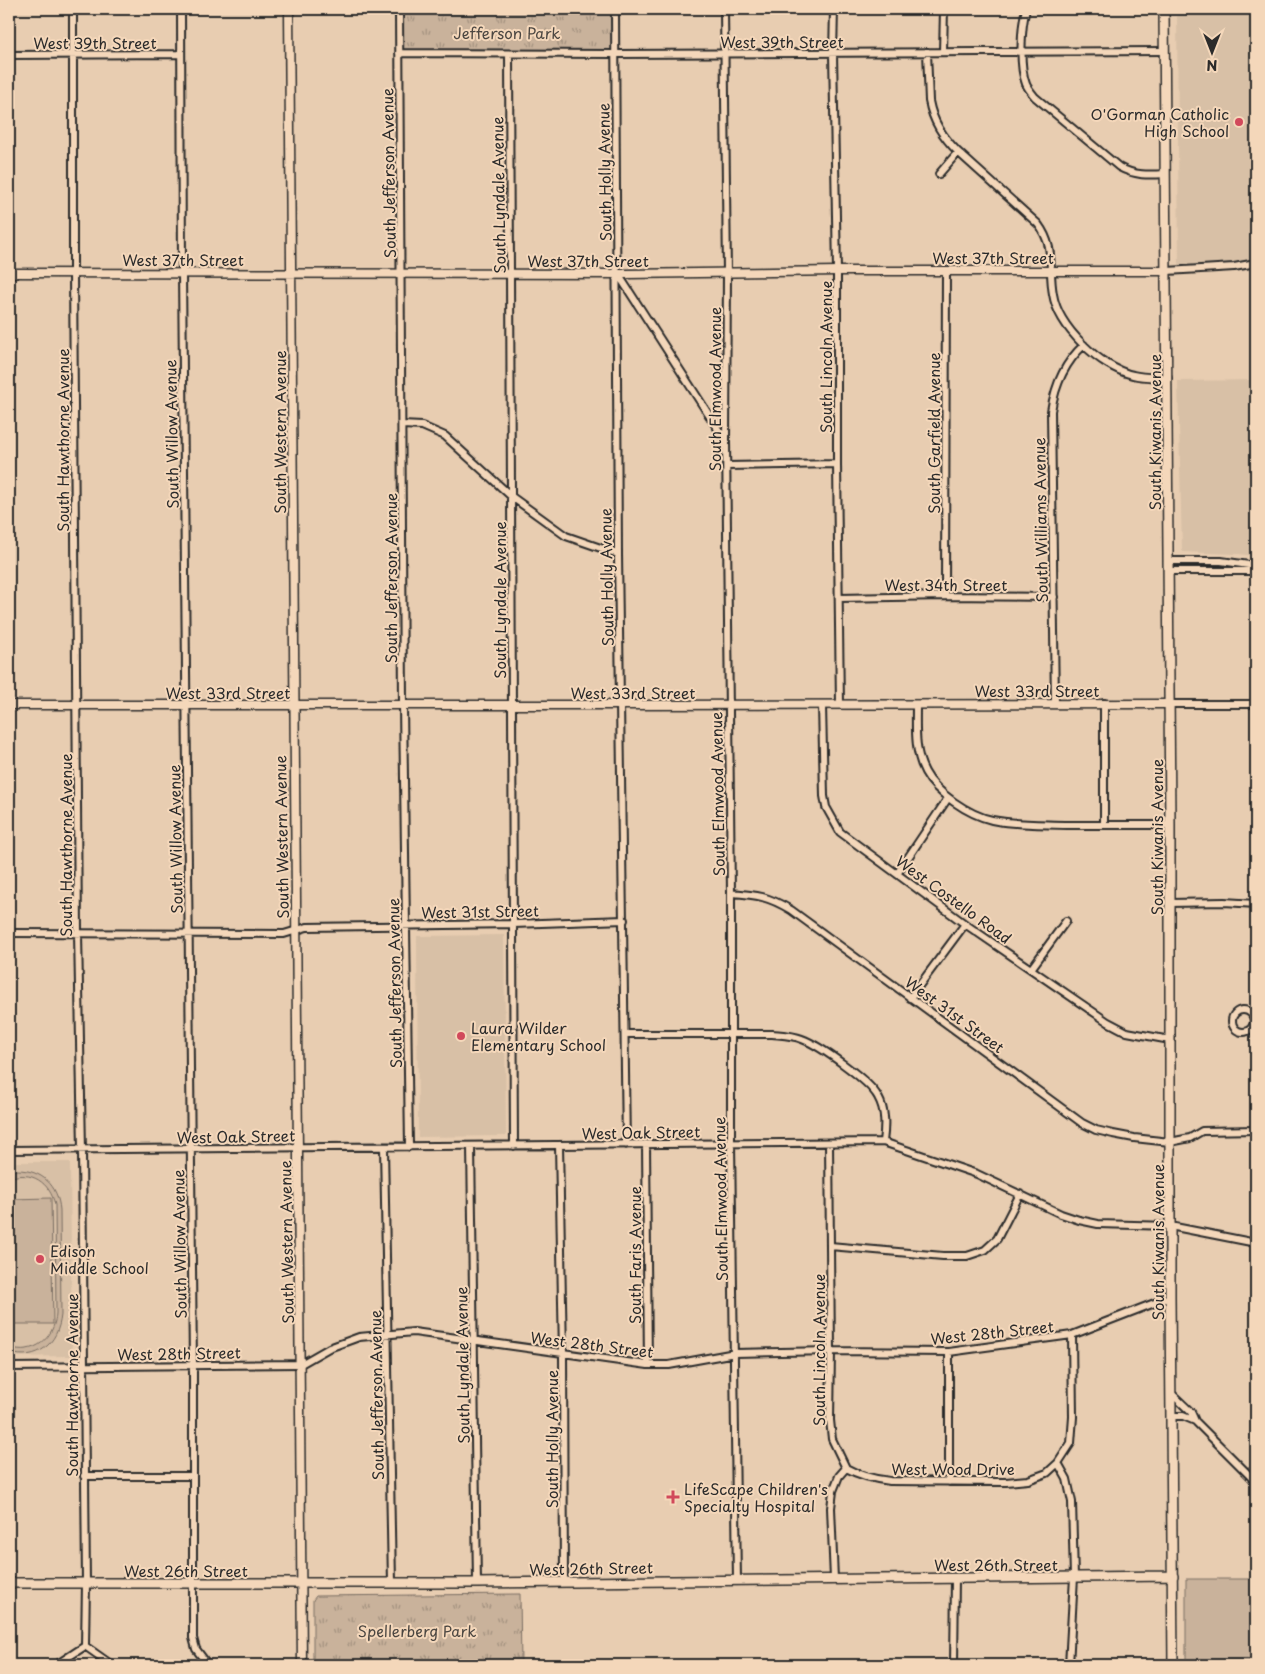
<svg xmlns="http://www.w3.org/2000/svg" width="1265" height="1674" viewBox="0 0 1265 1674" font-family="'Playpen Sans',sans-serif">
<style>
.built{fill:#d8c0a6}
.grass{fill:#c9b29b;stroke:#7a6e63}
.park{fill:url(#park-tufts);stroke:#7a6e63}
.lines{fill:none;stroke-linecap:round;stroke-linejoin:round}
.minor-casing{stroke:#2b2b2b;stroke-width:10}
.tertiary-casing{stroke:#2b2b2b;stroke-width:11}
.secondary-casing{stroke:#2b2b2b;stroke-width:12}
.minor{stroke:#f4d7ba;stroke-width:6}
.tertiary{stroke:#f4d7ba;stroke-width:8}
.secondary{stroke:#f4d7ba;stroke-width:9}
.poi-dot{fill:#d1495b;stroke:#f4d7ba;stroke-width:2}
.labels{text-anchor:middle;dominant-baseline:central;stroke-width:4;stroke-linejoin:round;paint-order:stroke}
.park-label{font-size:15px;fill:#4b4641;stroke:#f4d7ba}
.street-label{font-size:15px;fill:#2b2b2b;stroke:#f4d7ba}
.poi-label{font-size:15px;fill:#2b2b2b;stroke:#f4d7ba;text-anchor:start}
</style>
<defs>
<pattern id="park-tufts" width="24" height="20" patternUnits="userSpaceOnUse" patternTransform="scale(1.25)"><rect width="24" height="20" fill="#c9b29b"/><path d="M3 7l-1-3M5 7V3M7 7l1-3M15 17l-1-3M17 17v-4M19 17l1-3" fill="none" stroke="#a3917f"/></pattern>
</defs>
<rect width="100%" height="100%" fill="#e8cdb1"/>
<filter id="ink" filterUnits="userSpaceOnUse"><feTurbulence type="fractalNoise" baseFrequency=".02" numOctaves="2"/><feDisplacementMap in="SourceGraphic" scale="10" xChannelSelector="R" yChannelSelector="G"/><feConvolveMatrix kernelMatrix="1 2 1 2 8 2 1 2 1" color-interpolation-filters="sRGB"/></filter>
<g filter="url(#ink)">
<path class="built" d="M1177 9H1256V270L1179 273Z
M1256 380V556L1238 554 1182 552 1178 381Z
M504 935 506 1136 418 1137 417 936Z
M9 1162H70L72 1356 9 1357Z"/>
<path class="grass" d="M17 1170C42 1170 58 1185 60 1210L61 1315C58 1344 38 1361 9 1353V1347C34 1356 55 1338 56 1313L55 1205C50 1182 31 1170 9 1178V1172Z
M51 1198 53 1324H9V1199Z
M1186 1579H1256V1665H1186Z"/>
<path class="park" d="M399 9H615L616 54 399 53Z
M520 1594 521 1665H313V1600L316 1596Z"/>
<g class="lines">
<defs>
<path id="minor" d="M73 9V272L78 933 82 1150 86 1583 85 1646
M181 9 182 273 193 1366V1638L196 1649 208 1665
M399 9 403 705 409 1147
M615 9 618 554 626 1145
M724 9 727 274 726 441 731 893V1144L737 1580
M834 9 833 53 837 271V464L840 705
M1026 9C1021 27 1019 66 1026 84 1028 89 1032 93 1035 97L1119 167C1135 176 1149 175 1166 174
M927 52 929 101C933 122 943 137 958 152L1038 224C1056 248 1048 267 1053 294 1058 327 1101 368 1133 375 1144 378 1157 377 1168 378
M943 52 944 9
M399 53 616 54 1165 51
M509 54 514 1146
M9 55 181 54
M939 174 958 152
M1167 271 1234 267 1256 263
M618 274 725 440
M402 425 422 426 445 436 512 497 566 536 618 554
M727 466 837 464
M1169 561H1221L1256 566
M1169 571H1256
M945 596 946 271
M839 598 945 596 1054 597
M1104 703V825
M1055 704 1051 411C1055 385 1064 363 1084 345
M1169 704H1256
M822 705 824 796 826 807 840 832 965 924 1108 1022 1127 1032 1170 1040
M916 705C916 727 914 752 925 772 936 793 969 815 992 820 1017 825 1042 824 1067 825 1102 825 1136 825 1170 825
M897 874 948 798
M731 893C757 895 768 896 791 910L1082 1123 1096 1130 1113 1134 1134 1138 1170 1142 1190 1138 1202 1131 1256 1130
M1170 903 1224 902 1256 904
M9 933 284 934 307 927 514 924 624 920
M1031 969 1066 921
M910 998 965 924
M1232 1021a11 11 0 1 1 22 0a11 11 0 1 1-22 0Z
M626 1034H772C782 1035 792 1035 802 1039 819 1045 870 1081 878 1097 886 1111 885 1127 883 1142
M829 1143 831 1351 830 1420 832 1439 846 1468
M646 1144 648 1365
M559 1145 563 1354 564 1583
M471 1146 477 1583
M384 1147 392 1583
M9 1150 883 1142 977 1174 1061 1214 1079 1220 1098 1224 1170 1226 1256 1243
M830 1246 943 1256H967L985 1250 997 1239 1020 1194
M949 1352V1482
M9 1367 301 1364 329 1348 359 1337 414 1332 648 1365H669L735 1353 831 1351 949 1352 1072 1335 1170 1297
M1171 1393 1191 1412 1195 1421
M1172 1416H1183L1195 1421 1256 1482
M1058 1463 1067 1479 1072 1502 1074 1577 1069 1665
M846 1468C860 1476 873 1479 890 1481L1006 1482 1028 1480 1047 1473 1058 1463 1071 1443 1073 1417 1072 1335
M84 1476H193
M834 1579 831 1508 833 1491 839 1476 846 1468
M85 1646 112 1665
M56 1665 85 1646
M954 1665 955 1577"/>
<path id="tertiary" d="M289 9 302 1665
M9 273 627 274 837 271H1167
M9 705H621L1169 704"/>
<path id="secondary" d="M1164 9 1170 825V1297L1173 1665
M9 1583H477L1173 1576"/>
</defs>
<use href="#minor" class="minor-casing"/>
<use href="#tertiary" class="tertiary-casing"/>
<use href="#secondary" class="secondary-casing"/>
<use href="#minor" class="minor"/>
<use href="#tertiary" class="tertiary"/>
<use href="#secondary" class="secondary"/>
</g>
</g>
<g class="poi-dot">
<circle cx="1239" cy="122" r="5"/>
<circle cx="461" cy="1036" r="5"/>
<circle cx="40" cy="1259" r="5"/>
<path d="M670.5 1489.5h5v5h5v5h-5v5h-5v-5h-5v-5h5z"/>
</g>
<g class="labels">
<g class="park-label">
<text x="507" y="32">Jefferson Park</text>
<text x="417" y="1630">Spellerberg Park</text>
</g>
<g class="street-label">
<text x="782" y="41">West 39th Street</text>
<text x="95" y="42">West 39th Street</text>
<text transform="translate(604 172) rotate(-91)">South Holly Avenue</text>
<text transform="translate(388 173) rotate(-91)">South Jefferson Avenue</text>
<text transform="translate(498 195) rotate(-91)">South Lyndale Avenue</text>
<text x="993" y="257">West 37th Street</text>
<text x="183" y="259">West 37th Street</text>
<text x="588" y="260">West 37th Street</text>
<text transform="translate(825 357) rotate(-90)">South Lincoln Avenue</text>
<text transform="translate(714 389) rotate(-90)">South Elmwood Avenue</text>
<text transform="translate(279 432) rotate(-90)">South Western Avenue</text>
<text transform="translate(1154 432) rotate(-90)">South Kiwanis Avenue</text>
<text transform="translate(933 433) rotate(-90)">South Garfield Avenue</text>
<text transform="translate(171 434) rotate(-91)">South Willow Avenue</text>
<text transform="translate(62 440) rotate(-90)">South Hawthorne Avenue</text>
<text transform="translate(1040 520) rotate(-91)">South Williams Avenue</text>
<text transform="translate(606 577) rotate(-91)">South Holly Avenue</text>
<text transform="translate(390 578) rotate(-90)">South Jefferson Avenue</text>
<text x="946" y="584">West 34th Street</text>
<text transform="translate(499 600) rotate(-90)">South Lyndale Avenue</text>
<text x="1037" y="690">West 33rd Street</text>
<text x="228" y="692">West 33rd Street</text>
<text x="633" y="692">West 33rd Street</text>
<text transform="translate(717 794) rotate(-91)">South Elmwood Avenue</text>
<text transform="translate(281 837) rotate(-91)">South Western Avenue</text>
<text transform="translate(1156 837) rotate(-90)">South Kiwanis Avenue</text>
<text transform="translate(175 839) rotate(-91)">South Willow Avenue</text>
<text transform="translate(65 845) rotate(-90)">South Hawthorne Avenue</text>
<text transform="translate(954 899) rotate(36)">West Costello Road</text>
<text transform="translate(480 911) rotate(-1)">West 31st Street</text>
<text transform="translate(394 983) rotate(-91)">South Jefferson Avenue</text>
<text transform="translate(955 1014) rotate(36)">West 31st Street</text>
<text transform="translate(641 1132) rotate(-1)">West Oak Street</text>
<text transform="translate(236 1136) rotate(-1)">West Oak Street</text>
<text transform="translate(720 1199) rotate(-91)">South Elmwood Avenue</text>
<text transform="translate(286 1242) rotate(-91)">South Western Avenue</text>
<text transform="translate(1157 1242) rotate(-90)">South Kiwanis Avenue</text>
<text transform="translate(179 1244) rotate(-91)">South Willow Avenue</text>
<text transform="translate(634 1255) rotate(-90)">South Faris Avenue</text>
<text transform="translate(992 1332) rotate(-6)">West 28th Street</text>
<text transform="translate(592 1344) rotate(7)">West 28th Street</text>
<text transform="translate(818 1350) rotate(-90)">South Lincoln Avenue</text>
<text transform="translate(179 1353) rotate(-1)">West 28th Street</text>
<text transform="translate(462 1365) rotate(-91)">South Lyndale Avenue</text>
<text transform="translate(71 1385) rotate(-90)">South Hawthorne Avenue</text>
<text transform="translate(376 1395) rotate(-91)">South Jefferson Avenue</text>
<text transform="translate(551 1439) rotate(-90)">South Holly Avenue</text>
<text x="953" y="1468">West Wood Drive</text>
<text x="996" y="1564">West 26th Street</text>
<text transform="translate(591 1568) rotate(-1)">West 26th Street</text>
<text x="186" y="1570">West 26th Street</text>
</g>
<g class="poi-label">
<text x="1229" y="113" text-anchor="end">O'Gorman Catholic<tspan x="1229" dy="17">High School</tspan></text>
<text x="471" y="1027">Laura Wilder<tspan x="471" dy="17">Elementary School</tspan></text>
<text x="50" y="1250">Edison<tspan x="50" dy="17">Middle School</tspan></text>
<text x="684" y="1488">LifeScape Children's<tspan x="684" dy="17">Specialty Hospital</tspan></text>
</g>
</g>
<rect width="1265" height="1674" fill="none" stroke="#f4d7ba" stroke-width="30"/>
<rect x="15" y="15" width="1235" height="1644" fill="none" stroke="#2b2b2b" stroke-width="2" filter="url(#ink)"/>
<g transform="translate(1212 52) rotate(180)" stroke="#f4d7ba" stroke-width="4" paint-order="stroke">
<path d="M0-4L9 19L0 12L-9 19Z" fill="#2b2b2b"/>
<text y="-8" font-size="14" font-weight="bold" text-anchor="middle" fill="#2b2b2b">N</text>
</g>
</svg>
